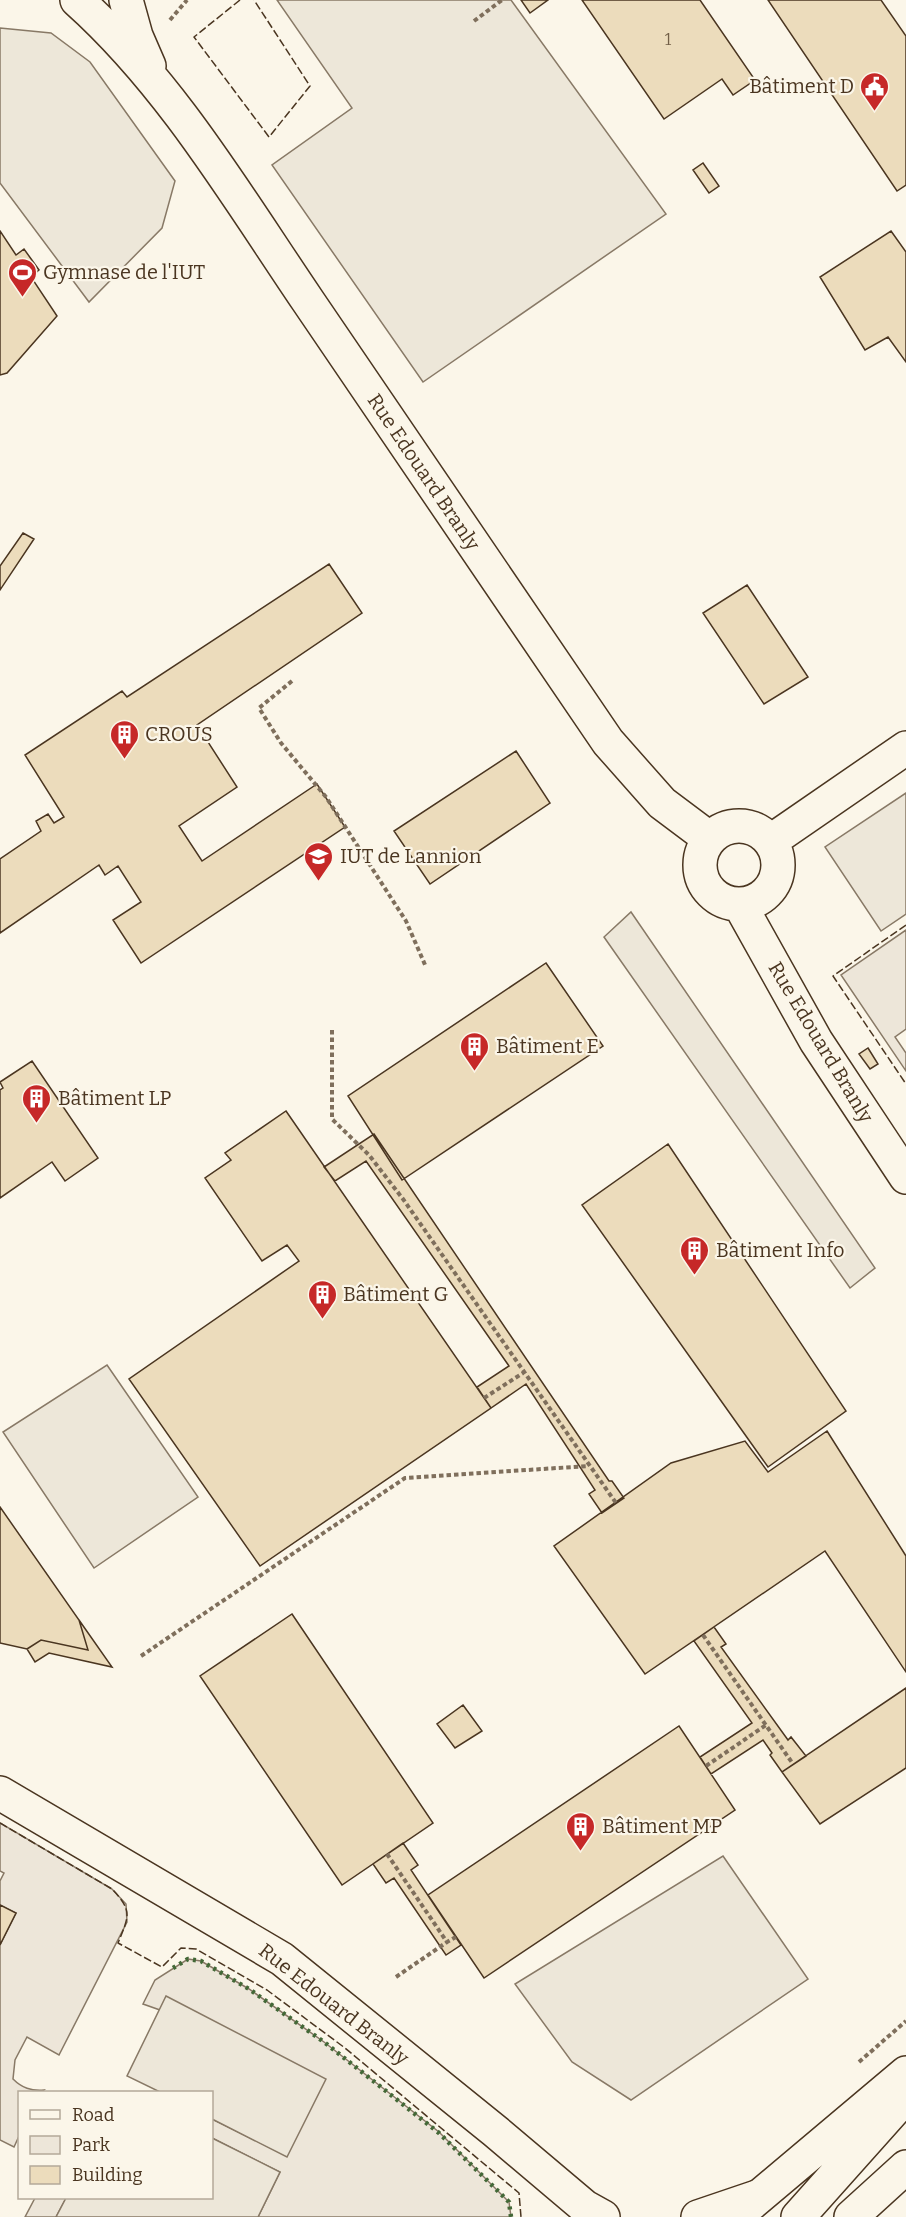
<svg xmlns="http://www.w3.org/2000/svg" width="906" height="2217" viewBox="0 0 906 2217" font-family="Bitter,serif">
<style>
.green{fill:#ede6d9;stroke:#887966;stroke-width:1.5}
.parking{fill:#ede7d9;stroke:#887966;stroke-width:1.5}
.building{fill:#ecdcbc;stroke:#4a3520;stroke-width:1.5}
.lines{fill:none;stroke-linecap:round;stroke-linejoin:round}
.minor-casing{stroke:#4a3520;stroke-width:36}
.major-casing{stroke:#4a3520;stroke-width:36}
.path{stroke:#7f6f5c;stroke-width:4;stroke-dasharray:4.5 3;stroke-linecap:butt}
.minor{stroke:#fbf6e9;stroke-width:33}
.major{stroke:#fbf6e9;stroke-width:33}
.hedge{stroke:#436837;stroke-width:4.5;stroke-dasharray:3 4.5;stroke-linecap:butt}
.fence{stroke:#4a3520;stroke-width:1.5;stroke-dasharray:8 3;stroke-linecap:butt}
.labels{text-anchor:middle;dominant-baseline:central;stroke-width:4.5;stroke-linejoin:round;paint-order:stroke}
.number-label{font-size:16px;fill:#725f47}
.poi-label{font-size:20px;fill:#4a3520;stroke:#fbf6e9;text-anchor:start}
.street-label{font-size:20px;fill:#4a3520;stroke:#fbf6e9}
</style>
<rect width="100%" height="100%" fill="#fbf6e9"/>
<path class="green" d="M906 930V1029L895 1037 906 1053V1071L841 975Z
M0 1823 112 1889 126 1904 127 1922 59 2055 27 2037 15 2060 13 2079C22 2088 31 2091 44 2090L42 2092H20L19 2136 14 2147 0 2140V1945L16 1913 0 1905V1881L4 1873 0 1871Z
M188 1959 201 1961 249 1989 324 2042 439 2132 509 2202 511 2217H258L280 2172 212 2138V2119L287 2156 166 1997 160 2010 143 2004 155 1980Z
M35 2198H66L56 2217H25Z"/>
<path class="parking" d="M277 0H511L666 214 423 382 272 165 352 108Z
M0 28 51 33 90 62 175 181 162 228 89 302 0 183Z
M906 793V914L881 931 825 847Z
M631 912 875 1268 850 1288 604 937Z
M107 1365 198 1497 94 1568 3 1432Z
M723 1856 808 1979 631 2100 572 2062 515 1984Z
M166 1996 326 2079 287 2157 212 2119V2092H160L127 2076Z
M212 2138 280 2172 258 2217H56L66 2198H212Z"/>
<path class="building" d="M521 0H548L530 13Z
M582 0H700L755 80 733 95 722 79 664 119Z
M768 0H881L906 36V185L897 191Z
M703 163 719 186 709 193 693 170Z
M0 231 16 255 24 249 39 270 31 277 57 316 7 373 0 375Z
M891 231 906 252V362L888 337 865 350 820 277Z
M23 533 34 539 0 590V566Z
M329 564 362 613 197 725 237 787 179 826 202 861 317 784 345 827 141 963 113 920 141 902 118 866 105 875 99 865 0 933V859L41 831 36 821 48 814 54 823 64 817 25 755 122 691 127 697Z
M747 585 808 677 764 704 703 613Z
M516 751 550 803 430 884 394 831Z
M546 963 603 1046 402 1180 348 1096Z
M868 1048 878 1064 870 1069 859 1054Z
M32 1061 98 1158 65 1181 52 1162 0 1198V1090L3 1088 0 1082Z
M286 1111 491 1408 260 1566 129 1379 299 1261 287 1245 262 1261 205 1178 231 1160 225 1153Z
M374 1134 609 1481H612L624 1498 602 1513 589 1494 595 1490 526 1384 491 1408 477 1387 509 1366 366 1161 335 1181 324 1167Z
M668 1144 846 1411 768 1467 582 1205Z
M827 1431 906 1556V1672L825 1551 645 1674 554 1546 671 1463 745 1441 768 1472Z
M0 1507 79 1620 88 1650 41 1640 27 1649 0 1643Z
M292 1614 433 1823 342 1885 200 1676Z
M79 1620 112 1667 49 1653 35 1662 27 1649 41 1640 88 1650Z
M714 1627 726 1644 721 1647 788 1740 791 1737 806 1756 782 1772 770 1755 772 1753 763 1740 711 1774 700 1757 752 1723 694 1641Z
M906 1688V1768L820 1824 782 1772Z
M463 1705 482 1731 455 1748 437 1724Z
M679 1726 735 1810 484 1978 428 1895Z
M403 1843 418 1865 411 1870 461 1945 446 1955 394 1878 386 1883 373 1864Z
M0 1905 16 1913 0 1945Z"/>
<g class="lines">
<defs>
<path id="minor" d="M77 0C171 84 238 198 308 301 408 448 508 595 608 742L662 803 710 839
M126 0 136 36 149 66
M700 865a39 39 0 1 1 78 0a39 39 0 1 1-78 0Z
M771 841 906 748
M740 905 816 1041 906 1177
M0 1793 282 1959 495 2131 585 2207 603 2217
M698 2217 757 2197"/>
<path id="major" d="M735 2217 906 2073
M798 2217 906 2096
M851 2217 906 2167"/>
</defs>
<use href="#minor" class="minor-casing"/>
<use href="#major" class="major-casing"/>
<path class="path" d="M170 20 187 0
M474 21 502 0
M292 681 259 708 281 743 326 797 406 921 426 967
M332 1030V1119L369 1155 403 1199 616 1503
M484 1398 523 1373
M703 1635 793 1764
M141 1656 405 1478 588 1466
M706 1766 766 1725
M387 1854 447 1942 456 1937
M396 1977 447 1942
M859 2062 906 2021"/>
<use href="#minor" class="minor"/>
<use href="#major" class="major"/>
<path class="hedge" d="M173 1968 188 1959 201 1961 249 1989 324 2042 439 2133 509 2202 511 2217"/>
<path class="fence" d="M240 0 194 37 269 137 310 86 254 0
M906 925 833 976 906 1084
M0 1823 112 1889C133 1911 129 1916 118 1943L162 1967 181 1948 196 1949 267 1990 345 2048 519 2193 521 2217"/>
</g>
<defs>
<symbol id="civic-pin" viewBox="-11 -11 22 30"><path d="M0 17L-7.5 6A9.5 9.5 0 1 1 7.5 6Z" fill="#c62828" stroke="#fbf6e9"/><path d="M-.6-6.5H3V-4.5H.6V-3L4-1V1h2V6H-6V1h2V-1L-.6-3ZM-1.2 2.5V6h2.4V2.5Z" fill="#fff"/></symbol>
<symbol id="stadium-pin" viewBox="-11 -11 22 30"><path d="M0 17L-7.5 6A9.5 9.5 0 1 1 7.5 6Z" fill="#c62828" stroke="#fbf6e9"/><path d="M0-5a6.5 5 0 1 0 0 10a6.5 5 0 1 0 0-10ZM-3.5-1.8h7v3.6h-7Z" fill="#fff"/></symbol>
<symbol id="building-pin" viewBox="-11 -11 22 30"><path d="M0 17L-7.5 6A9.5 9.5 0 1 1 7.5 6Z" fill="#c62828" stroke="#fbf6e9"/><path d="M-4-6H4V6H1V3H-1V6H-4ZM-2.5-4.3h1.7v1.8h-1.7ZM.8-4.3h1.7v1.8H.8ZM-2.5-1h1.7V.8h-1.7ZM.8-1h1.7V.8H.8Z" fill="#fff"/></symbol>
<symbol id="university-pin" viewBox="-11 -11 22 30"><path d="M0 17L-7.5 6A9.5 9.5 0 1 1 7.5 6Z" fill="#c62828" stroke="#fbf6e9"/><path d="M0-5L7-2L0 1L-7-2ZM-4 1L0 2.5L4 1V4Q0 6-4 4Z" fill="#fff"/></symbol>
</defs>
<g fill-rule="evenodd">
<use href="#civic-pin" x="858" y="70" width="33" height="45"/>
<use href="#stadium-pin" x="6" y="256" width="33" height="45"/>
<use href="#building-pin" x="108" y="718" width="33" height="45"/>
<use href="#university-pin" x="302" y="840" width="33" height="45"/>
<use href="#building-pin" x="458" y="1030" width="33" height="45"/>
<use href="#building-pin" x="20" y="1082" width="33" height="45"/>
<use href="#building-pin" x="678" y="1234" width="33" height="45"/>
<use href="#building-pin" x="306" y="1278" width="33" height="45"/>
<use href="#building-pin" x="564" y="1810" width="33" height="45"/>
</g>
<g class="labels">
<g class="number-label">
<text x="668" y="39">1</text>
</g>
<g class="poi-label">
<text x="854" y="86" text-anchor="end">Bâtiment D</text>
<text x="43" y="272">Gymnase de l'IUT</text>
<text x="145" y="734">CROUS</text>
<text x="340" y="856">IUT de Lannion</text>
<text x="496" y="1046">Bâtiment E</text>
<text x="58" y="1098">Bâtiment LP</text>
<text x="716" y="1250">Bâtiment Info</text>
<text x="343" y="1294">Bâtiment G</text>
<text x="602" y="1826">Bâtiment MP</text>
</g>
<g class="street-label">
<text transform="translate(424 472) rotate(56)">Rue Edouard Branly</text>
<text transform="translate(821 1042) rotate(59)">Rue Edouard Branly</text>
<text transform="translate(334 2004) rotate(38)">Rue Edouard Branly</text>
</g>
</g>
<rect x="18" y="2091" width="195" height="108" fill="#fbf6e9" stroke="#b4a999" stroke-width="1.5"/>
<rect x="30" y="2110" width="30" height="9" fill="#fbf6e9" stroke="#b4a999" stroke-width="1.5"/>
<text x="72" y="2121" font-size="18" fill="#4a3520">Road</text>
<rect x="30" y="2136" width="30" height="18" fill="#ede6d9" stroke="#b4a999" stroke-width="1.5"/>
<text x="72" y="2151" font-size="18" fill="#4a3520">Park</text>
<rect x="30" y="2166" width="30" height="18" fill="#ecdcbc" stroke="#b4a999" stroke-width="1.5"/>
<text x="72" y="2181" font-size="18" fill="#4a3520">Building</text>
</svg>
